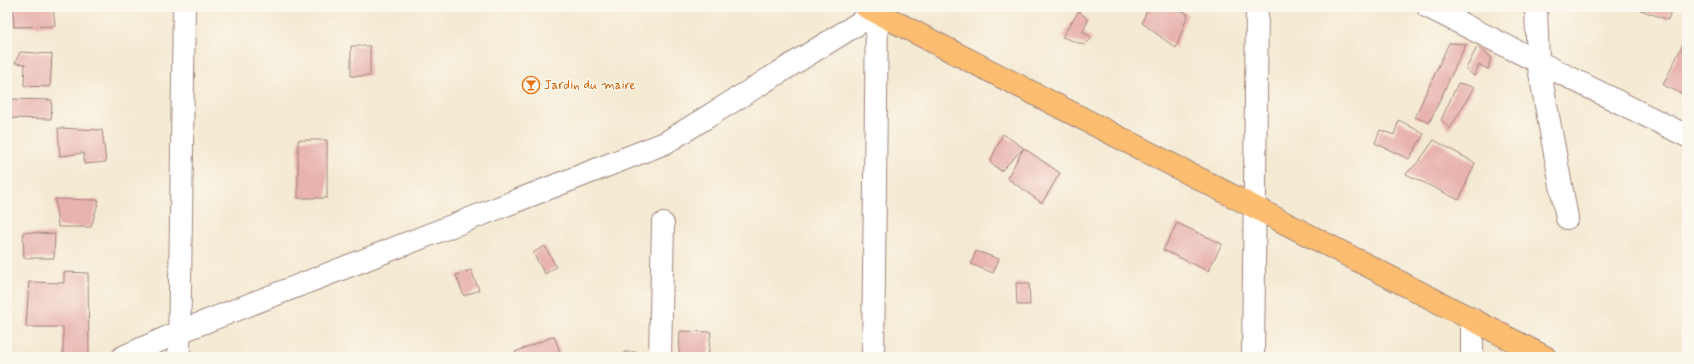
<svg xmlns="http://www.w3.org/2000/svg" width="1694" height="364" viewBox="0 0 1694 364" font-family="Mynerve,sans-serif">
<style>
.building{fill:#e8b2af}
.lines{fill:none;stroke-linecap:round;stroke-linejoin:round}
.street-casing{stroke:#9f847e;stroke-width:24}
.primary-casing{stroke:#9f847e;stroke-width:24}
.street{stroke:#fff;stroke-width:22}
.primary{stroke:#fcbd6f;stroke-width:22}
.labels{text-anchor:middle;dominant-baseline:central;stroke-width:3;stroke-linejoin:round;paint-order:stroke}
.food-label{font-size:13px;fill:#c56008;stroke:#fbf7ec;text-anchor:start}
</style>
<rect width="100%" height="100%" fill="#fbf7ec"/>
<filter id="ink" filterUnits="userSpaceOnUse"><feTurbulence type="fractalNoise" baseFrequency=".025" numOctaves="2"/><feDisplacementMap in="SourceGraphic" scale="8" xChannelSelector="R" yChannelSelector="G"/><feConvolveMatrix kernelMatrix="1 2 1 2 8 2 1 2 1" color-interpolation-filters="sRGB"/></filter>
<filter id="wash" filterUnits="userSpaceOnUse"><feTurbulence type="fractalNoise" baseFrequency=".012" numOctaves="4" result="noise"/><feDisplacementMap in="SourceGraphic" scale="16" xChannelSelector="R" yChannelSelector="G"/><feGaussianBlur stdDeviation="0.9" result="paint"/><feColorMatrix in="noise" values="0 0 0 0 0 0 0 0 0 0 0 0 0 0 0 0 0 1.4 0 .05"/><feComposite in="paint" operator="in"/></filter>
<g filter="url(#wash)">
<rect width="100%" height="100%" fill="#f4e9d1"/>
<g id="blocks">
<path class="building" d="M13 7H53L55 26 14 27Z
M1148 7H1175L1188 14 1176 48 1142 23Z
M1633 7H1672L1668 20Z
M1079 11 1088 20 1083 32 1092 38 1085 45 1062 37Z
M1687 36V96L1663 85Z
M1449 43 1466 44 1429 123 1415 117Z
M351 46H370V76H351Z
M1477 47 1491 57 1488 69 1479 65 1474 76 1466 69Z
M20 52 52 54 50 87 24 86 25 64 15 63Z
M1458 83 1474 87 1450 129 1441 120Z
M7 99 52 100 51 119 7 118Z
M1399 120 1424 134 1409 159 1375 143 1380 130 1394 135Z
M58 128 102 130 106 162 84 164V153L60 156Z
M1003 134 1060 173 1042 203 1007 178 1024 148 1001 171 990 162Z
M298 140H327V198H298Z
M1434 140 1475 163 1459 200 1406 174 1419 161Z
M55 199 99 200 91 227H58Z
M1177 223 1222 244 1208 271 1163 250Z
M23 232 55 234 54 258H24Z
M545 246 556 267 545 274 533 253Z
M976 251 999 259 993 273 971 264Z
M471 270 479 290 464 296 456 275Z
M64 272 88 273 89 357H63V327H26L29 282 64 283Z
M1016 283H1029L1030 305H1017Z
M680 331 711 332 708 357H679Z
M554 336 562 357H517L515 352Z
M624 352H638V357H624Z"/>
</g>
</g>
<g filter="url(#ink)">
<use href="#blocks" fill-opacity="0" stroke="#9f847e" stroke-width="1"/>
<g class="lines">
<defs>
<path id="street" d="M1428 7 1687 136
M1536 7 1538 62 1567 218
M1472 319V357
M123 357 179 332 665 143 877 12
M179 357 184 7
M660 357 663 224
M873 357 877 12
M1253 357 1257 7"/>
<path id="primary" d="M866 7 1545 357"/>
</defs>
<use href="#street" class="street-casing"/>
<use href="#primary" class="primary-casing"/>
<use href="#street" class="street"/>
<use href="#primary" class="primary"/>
</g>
</g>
<defs>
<symbol id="bar-ring" viewBox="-11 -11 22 22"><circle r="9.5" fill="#fbf7ec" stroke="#e8710a" stroke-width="1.5"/><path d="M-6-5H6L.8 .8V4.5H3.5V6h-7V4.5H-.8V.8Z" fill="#e8710a"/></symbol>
</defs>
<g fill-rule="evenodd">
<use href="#bar-ring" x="521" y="75" width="20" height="20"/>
</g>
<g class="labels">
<g class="food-label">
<text x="544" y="85">Jardin du maire</text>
</g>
</g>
<rect width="1694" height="364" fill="none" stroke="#fbf7ec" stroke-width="24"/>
</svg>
